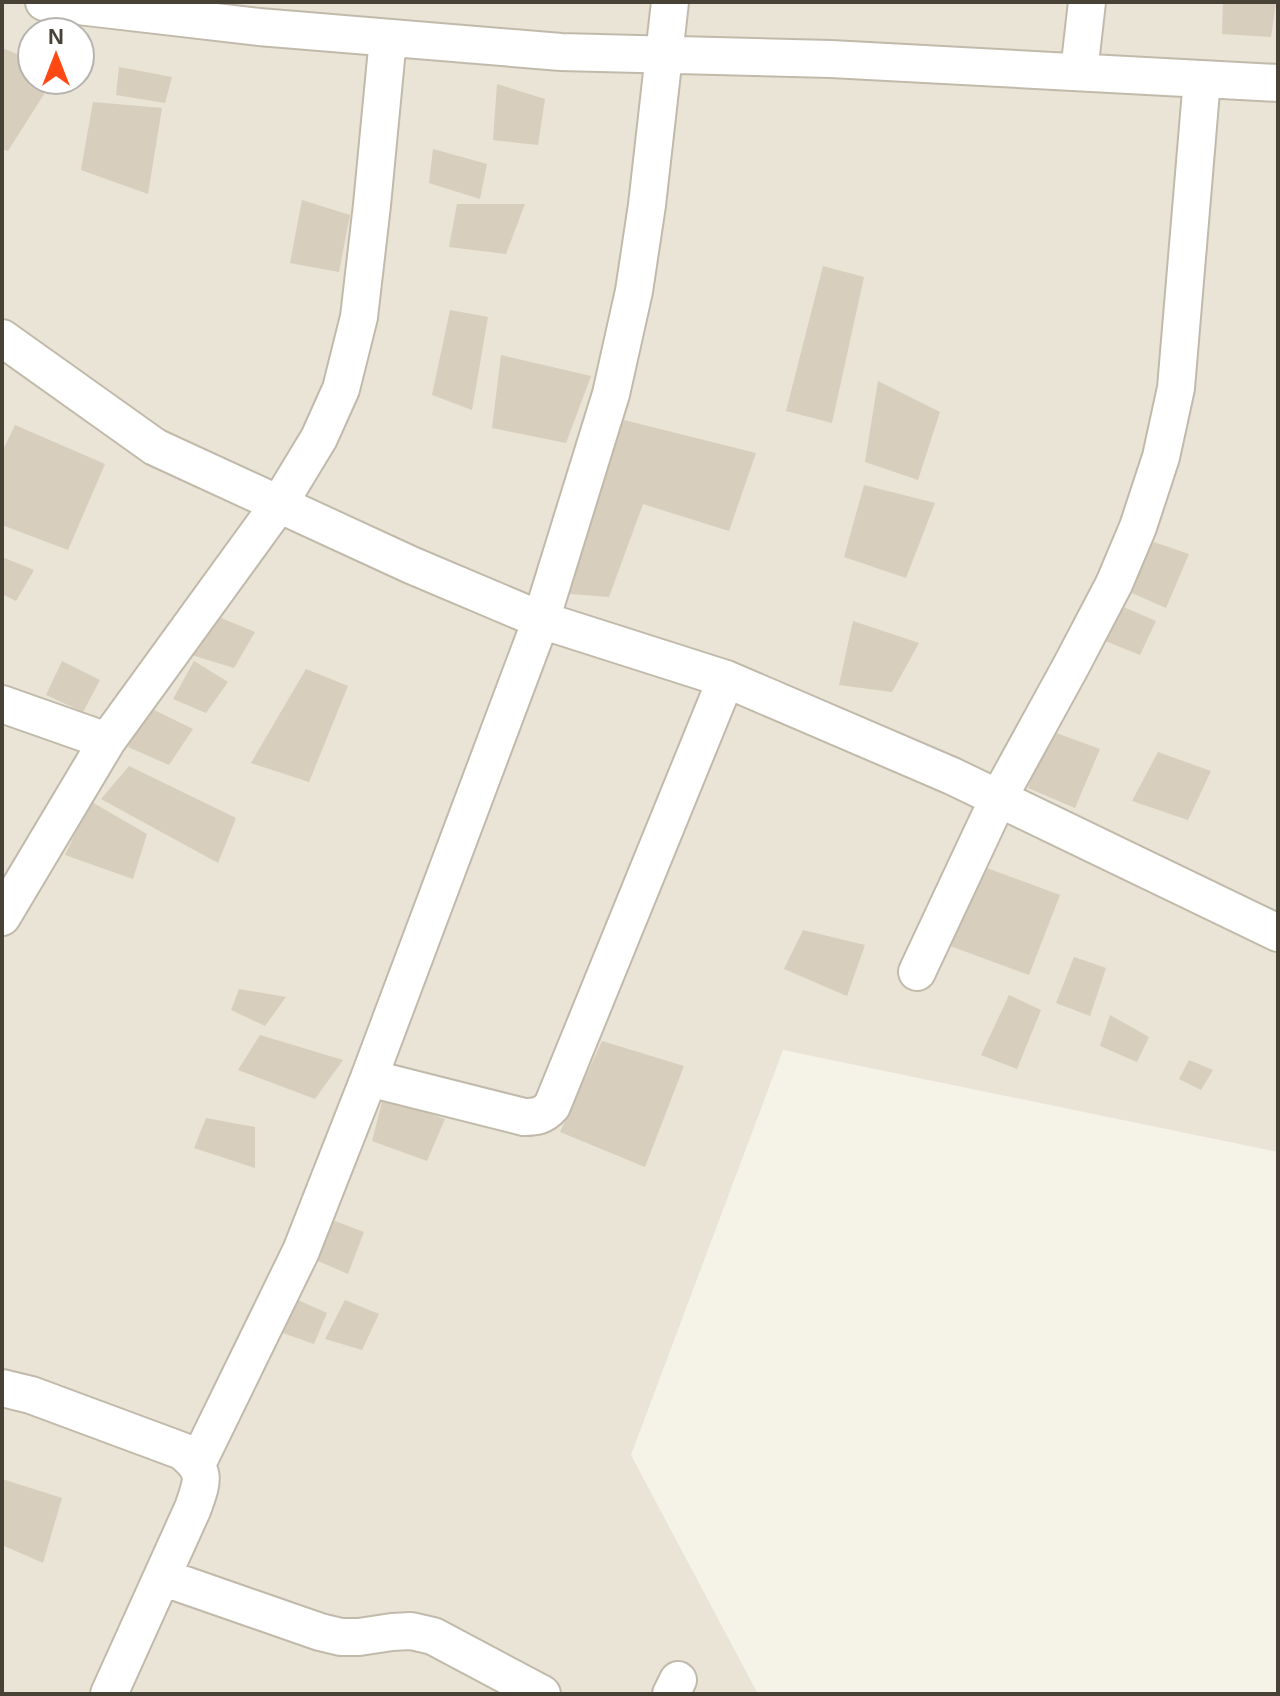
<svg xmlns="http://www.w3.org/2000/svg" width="1280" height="1696" viewBox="0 0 1280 1696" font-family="Helvetica,sans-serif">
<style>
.residential{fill:#e9e4d6;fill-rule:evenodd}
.building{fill:#d7cebd}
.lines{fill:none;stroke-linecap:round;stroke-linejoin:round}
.minor-casing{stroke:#c1baaa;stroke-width:40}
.minor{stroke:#fff;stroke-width:36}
</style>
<rect width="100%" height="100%" fill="#f5f2e8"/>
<path class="residential" d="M2 2H1278V1152L783 1050 631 1455 758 1694H2ZM32 32H80V80H32Z"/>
<path class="building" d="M1223 2H1276L1271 37 1222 34Z
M2 48 32 60V80H53L8 151 2 149Z
M119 67 172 77 165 103 116 95Z
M497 84 545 99 538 145 493 140Z
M93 102 162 108 148 194 81 170Z
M433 149 487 164 480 199 429 183Z
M302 200 350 215 339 272 290 263Z
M457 204H525L506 254 449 247Z
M823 266 864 277 832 423 786 411Z
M450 310 488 317 472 410 432 395Z
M501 355 591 376 566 443 492 428Z
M878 381 940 412 918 480 865 462Z
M612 417 756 453 729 531 643 504 609 597 557 593Z
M15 425 105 464 68 550 2 525V452Z
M864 485 935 503 906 578 844 557Z
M1148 540 1189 554 1166 608 1123 589Z
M2 557 34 570 16 601 2 594Z
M1121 606 1156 621 1140 655 1103 640Z
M214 615 255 632 234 668 185 653Z
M853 621 919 643 892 692 839 685Z
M62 661 100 680 83 712 46 695Z
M194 661 228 682 206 713 173 699Z
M306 669 348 686 309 782 251 763Z
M150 708 193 729 169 765 128 747Z
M1048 730 1100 749 1075 808 1028 788Z
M1158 752 1211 771 1188 820 1132 801Z
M129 766 236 818 218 863 101 799Z
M90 801 147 834 133 879 65 855Z
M984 867 1060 895 1029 975 950 946Z
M803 930 865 945 847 996 784 969Z
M1074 957 1106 968 1090 1016 1056 1003Z
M239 989 286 997 265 1026 231 1010Z
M1009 995 1041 1010 1017 1069 981 1055Z
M1110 1015 1149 1037 1137 1062 1100 1046Z
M260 1035 343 1060 315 1099 238 1070Z
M602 1041 684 1066 645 1167 560 1132Z
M1189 1060 1213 1070 1201 1090 1179 1079Z
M383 1098 445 1119 427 1161 372 1141Z
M206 1118 255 1127V1168L194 1148Z
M327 1218 364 1232 348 1274 309 1257Z
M298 1300 327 1313 314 1344 277 1331Z
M345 1300 379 1314 362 1350 325 1339Z
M2 1479 62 1498 43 1563 2 1545Z"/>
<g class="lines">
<defs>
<path id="minor" d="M44 2 259 27 561 52 831 59 1278 83
M1079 72 1087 2
M2 338 155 447 411 565 541 620 726 679 952 776 1278 933
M2 704 107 741
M2 917 107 741 279 504 319 438 341 389 359 317 372 205 388 38
M917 972 998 799 1071 666 1114 584 1138 527 1161 457 1176 388 1202 79
M369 1078 524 1117C536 1117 543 1116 552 1106L726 679
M2 1388 31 1395 182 1451C207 1472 203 1479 193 1508L109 1694
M197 1464 301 1251 369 1078 541 620 611 394 634 291 647 205 670 2
M162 1577 320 1632 341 1637H359L392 1632 411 1631 433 1636 542 1694
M671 1694 678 1680"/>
</defs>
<use href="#minor" class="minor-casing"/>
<use href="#minor" class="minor"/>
</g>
<rect width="1280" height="1696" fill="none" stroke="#484236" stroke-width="8"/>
<g transform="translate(56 56)"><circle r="38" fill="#ffffff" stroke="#b6b3af" stroke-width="2"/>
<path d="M0-6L14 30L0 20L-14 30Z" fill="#ff4814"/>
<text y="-12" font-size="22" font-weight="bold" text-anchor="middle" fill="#484236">N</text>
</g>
</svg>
